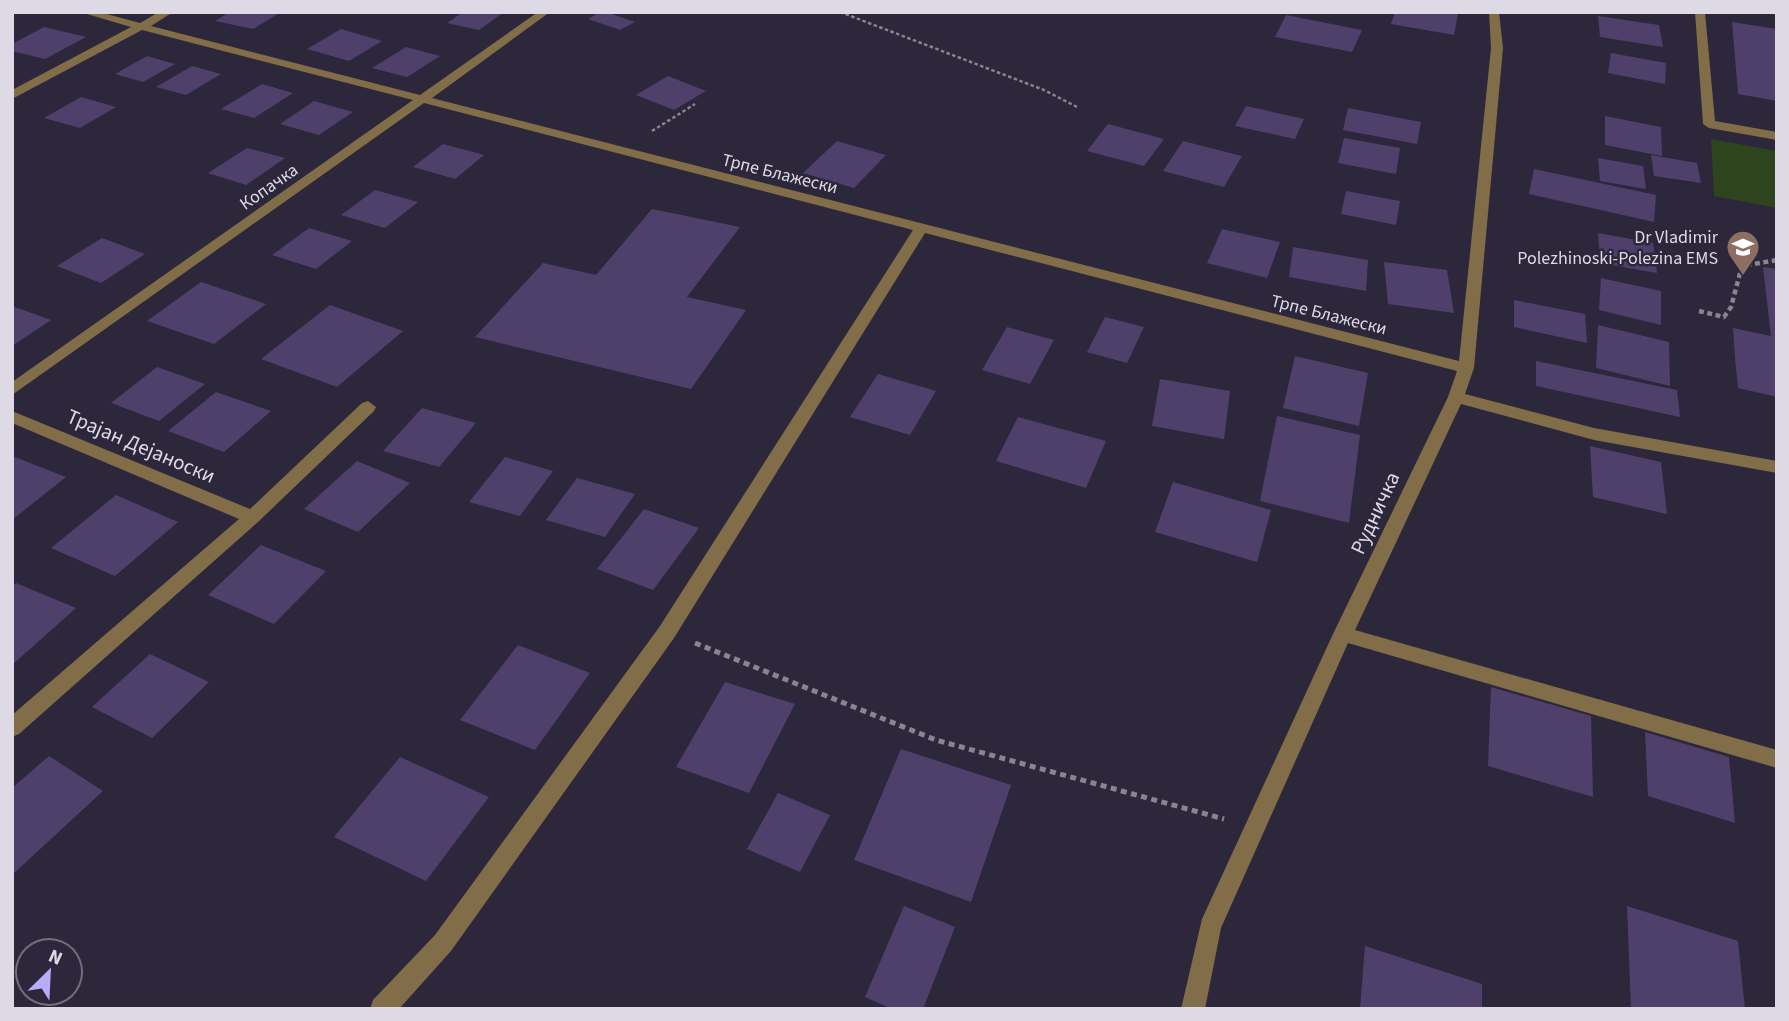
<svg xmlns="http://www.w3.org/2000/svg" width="1789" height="1021" viewBox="0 0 1789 1021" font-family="'Source Sans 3',sans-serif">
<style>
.green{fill:#2d441d}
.building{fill:#4e406b}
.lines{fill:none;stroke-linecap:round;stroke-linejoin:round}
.path-far2{stroke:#888493;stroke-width:2.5;stroke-dasharray:3.5 2.5;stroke-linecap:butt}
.path-far1{stroke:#888493;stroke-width:4.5;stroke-dasharray:5 3.5;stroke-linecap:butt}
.path{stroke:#888493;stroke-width:5;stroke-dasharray:6 4.5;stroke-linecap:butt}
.minor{fill:#816d47;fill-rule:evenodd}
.labels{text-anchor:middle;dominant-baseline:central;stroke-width:5;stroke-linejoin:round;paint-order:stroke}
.far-street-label{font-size:18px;fill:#dddae6;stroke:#2c273a}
.far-poi-label{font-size:18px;fill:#dddae6;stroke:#2c273a;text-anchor:end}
.street-label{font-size:21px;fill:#dddae6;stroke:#2c273a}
</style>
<rect width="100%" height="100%" fill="#2c273a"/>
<path class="green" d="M1711 139 1777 151V208L1714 196Z"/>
<path class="building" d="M230 12H281L253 29 215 21Z
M463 12H504L479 30 447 23Z
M600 12H606L635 22 620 30 588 19Z
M1395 12H1449L1458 14 1454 35 1391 24Z
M1286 15 1362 30 1352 52 1275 37Z
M1598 16 1659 25 1663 47 1600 37Z
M1732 22 1777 29V101L1738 94Z
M44 27 86 37 45 59 12 51V44Z
M341 29 382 41 349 61 307 49Z
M406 47 440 56 407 77 372 68Z
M1611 53 1666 63 1665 84 1608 73Z
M147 56 175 64 143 82 115 74Z
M192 66 221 74 186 95 156 87Z
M668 76 706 91 674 110 636 95Z
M262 84 293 93 254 118 221 109Z
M81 97 116 107 80 128 44 118Z
M314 101 353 112 319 135 280 124Z
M1246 106 1304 119 1295 139 1235 126Z
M1348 108 1421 122 1417 144 1343 130Z
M1605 116 1661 127 1662 156 1605 145Z
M1108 124 1164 139 1144 166 1087 151Z
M1344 138 1400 148 1396 174 1338 163Z
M837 141 886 155 854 188 803 173Z
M1183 141 1242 156 1224 187 1163 171Z
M443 144 484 155 455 179 413 167Z
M247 148 285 158 246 185 208 173Z
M1651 155 1697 163 1701 183 1654 176Z
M1598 158 1643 166 1646 189 1600 181Z
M1534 169 1656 195 1654 222 1529 194Z
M375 190 418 202 385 228 341 215Z
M1346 191 1400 201 1396 225 1341 214Z
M652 209 740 227 687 297 746 310 691 389 475 337 543 263 596 275Z
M309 228 352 241 316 269 272 255Z
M1222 229 1280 242 1267 278 1207 263Z
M1598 233 1653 243 1657 273 1600 263Z
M102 238 145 254 101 283 57 266Z
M1293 247 1368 260 1366 291 1289 277Z
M1384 262 1447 270 1454 313 1388 304Z
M1763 267 1777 269V397L1738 388 1735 359 1733 328 1771 336Z
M1601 278 1661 291V325L1599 310Z
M201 282 266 304 214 344 147 321Z
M1514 300 1585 314 1587 343 1514 327Z
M330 305 403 331 337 387 261 359Z
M12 306 51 320 12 346Z
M1105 317 1144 327 1127 363 1087 352Z
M1598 325 1669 342 1670 386 1596 368Z
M1007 327 1054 340 1030 384 982 370Z
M1295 356 1368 373 1359 426 1283 408Z
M1536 361 1677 390 1680 417 1536 386Z
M157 367 205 384 159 421 111 403Z
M878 374 936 391 910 435 850 417Z
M1160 379 1230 391 1224 439 1152 426Z
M216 392 271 411 224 452 168 431Z
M422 408 476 423 439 467 383 451Z
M1277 416 1360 435 1349 523 1260 501Z
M1018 417 1106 441 1086 488 996 461Z
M1590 446 1661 462 1667 514 1593 497Z
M12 456 66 477 12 520Z
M505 457 553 471 520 516 469 502Z
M357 461 410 483 358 532 304 509Z
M577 478 635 494 605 537 546 520Z
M1173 482 1271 510 1257 562 1155 532Z
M116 495 178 522 115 576 51 548Z
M644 509 699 528 653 590 597 569Z
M261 545 326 571 274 624 208 595Z
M16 583 76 608 12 665V586Z
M518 645 590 673 535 750 460 720Z
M150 654 209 682 152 738 92 707Z
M725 682 795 704 749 793 676 767Z
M1491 687 1591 716 1593 797 1488 766Z
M1645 732 1729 757 1735 823 1648 796Z
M901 749 1011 785 971 902 854 860Z
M49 756 103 791 12 875V788Z
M400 757 489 797 426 881 334 837Z
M778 793 830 815 800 872 747 849Z
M904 906 955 927 923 1009H892L865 997Z
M1627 906 1738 941 1745 1009H1631Z
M1365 946 1482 984V1009H1360Z"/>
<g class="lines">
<path class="path-far2" d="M840 12 1044 90 1077 107
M652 131 695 104"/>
<path class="path-far1" d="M1699 311 1724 317 1731 307 1742 266 1777 260"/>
<path class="path" d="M695 643 936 740 1224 819"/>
<path class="minor" d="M80 12H99L140 23 159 12H173L151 26 420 95 538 12H550L432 98 1459 361 1491 48 1489 12H1499L1503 48 1474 368 1465 394 1594 428 1777 461V473L1594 440 1461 404 1355 630 1777 750V768L1348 643 1221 928 1205 1009H1181L1202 919 1333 634 1448 397 1457 371 925 233 674 638 451 951 399 1009H370L373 1000 435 935 660 626 913 230 424 103 12 395V382L413 100 142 30 12 99V90L131 27Z
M1695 12H1705L1715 121 1777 132V140L1709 128 1703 124Z
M368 401 376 407 374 411 258 522 19 734 12 737V715L239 519 12 423V411L250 509 362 403Z"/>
</g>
<defs>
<symbol id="school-pin" viewBox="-11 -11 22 30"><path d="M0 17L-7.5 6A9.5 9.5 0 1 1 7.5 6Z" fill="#8d6e63" stroke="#2c273a"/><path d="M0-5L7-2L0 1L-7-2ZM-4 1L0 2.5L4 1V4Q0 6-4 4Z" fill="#fff"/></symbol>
</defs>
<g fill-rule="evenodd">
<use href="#school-pin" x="1724" y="228" width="38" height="52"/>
</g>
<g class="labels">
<g class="far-street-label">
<text transform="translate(780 174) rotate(14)">Трпе Блажески</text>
<text transform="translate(269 187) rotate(-35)">Копачка</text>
<text transform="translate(1329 315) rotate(14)">Трпе Блажески</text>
</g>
<g class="far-poi-label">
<text x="1718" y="237">Dr Vladimir<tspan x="1718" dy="21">Polezhinoski-Polezina EMS</tspan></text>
</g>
<g class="street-label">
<text transform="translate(141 446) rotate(23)">Трајан Дејаноски</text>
<text transform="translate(1375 513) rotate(-65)">Рудничка</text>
</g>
</g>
<rect width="1789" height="1021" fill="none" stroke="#dddae6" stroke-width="28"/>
<g transform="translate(49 972) rotate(24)"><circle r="33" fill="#2c273a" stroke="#736f7f" stroke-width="2"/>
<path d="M0-5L12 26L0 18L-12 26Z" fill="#b8abf7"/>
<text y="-10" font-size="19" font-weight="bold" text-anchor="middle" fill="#dddae6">N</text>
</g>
</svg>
